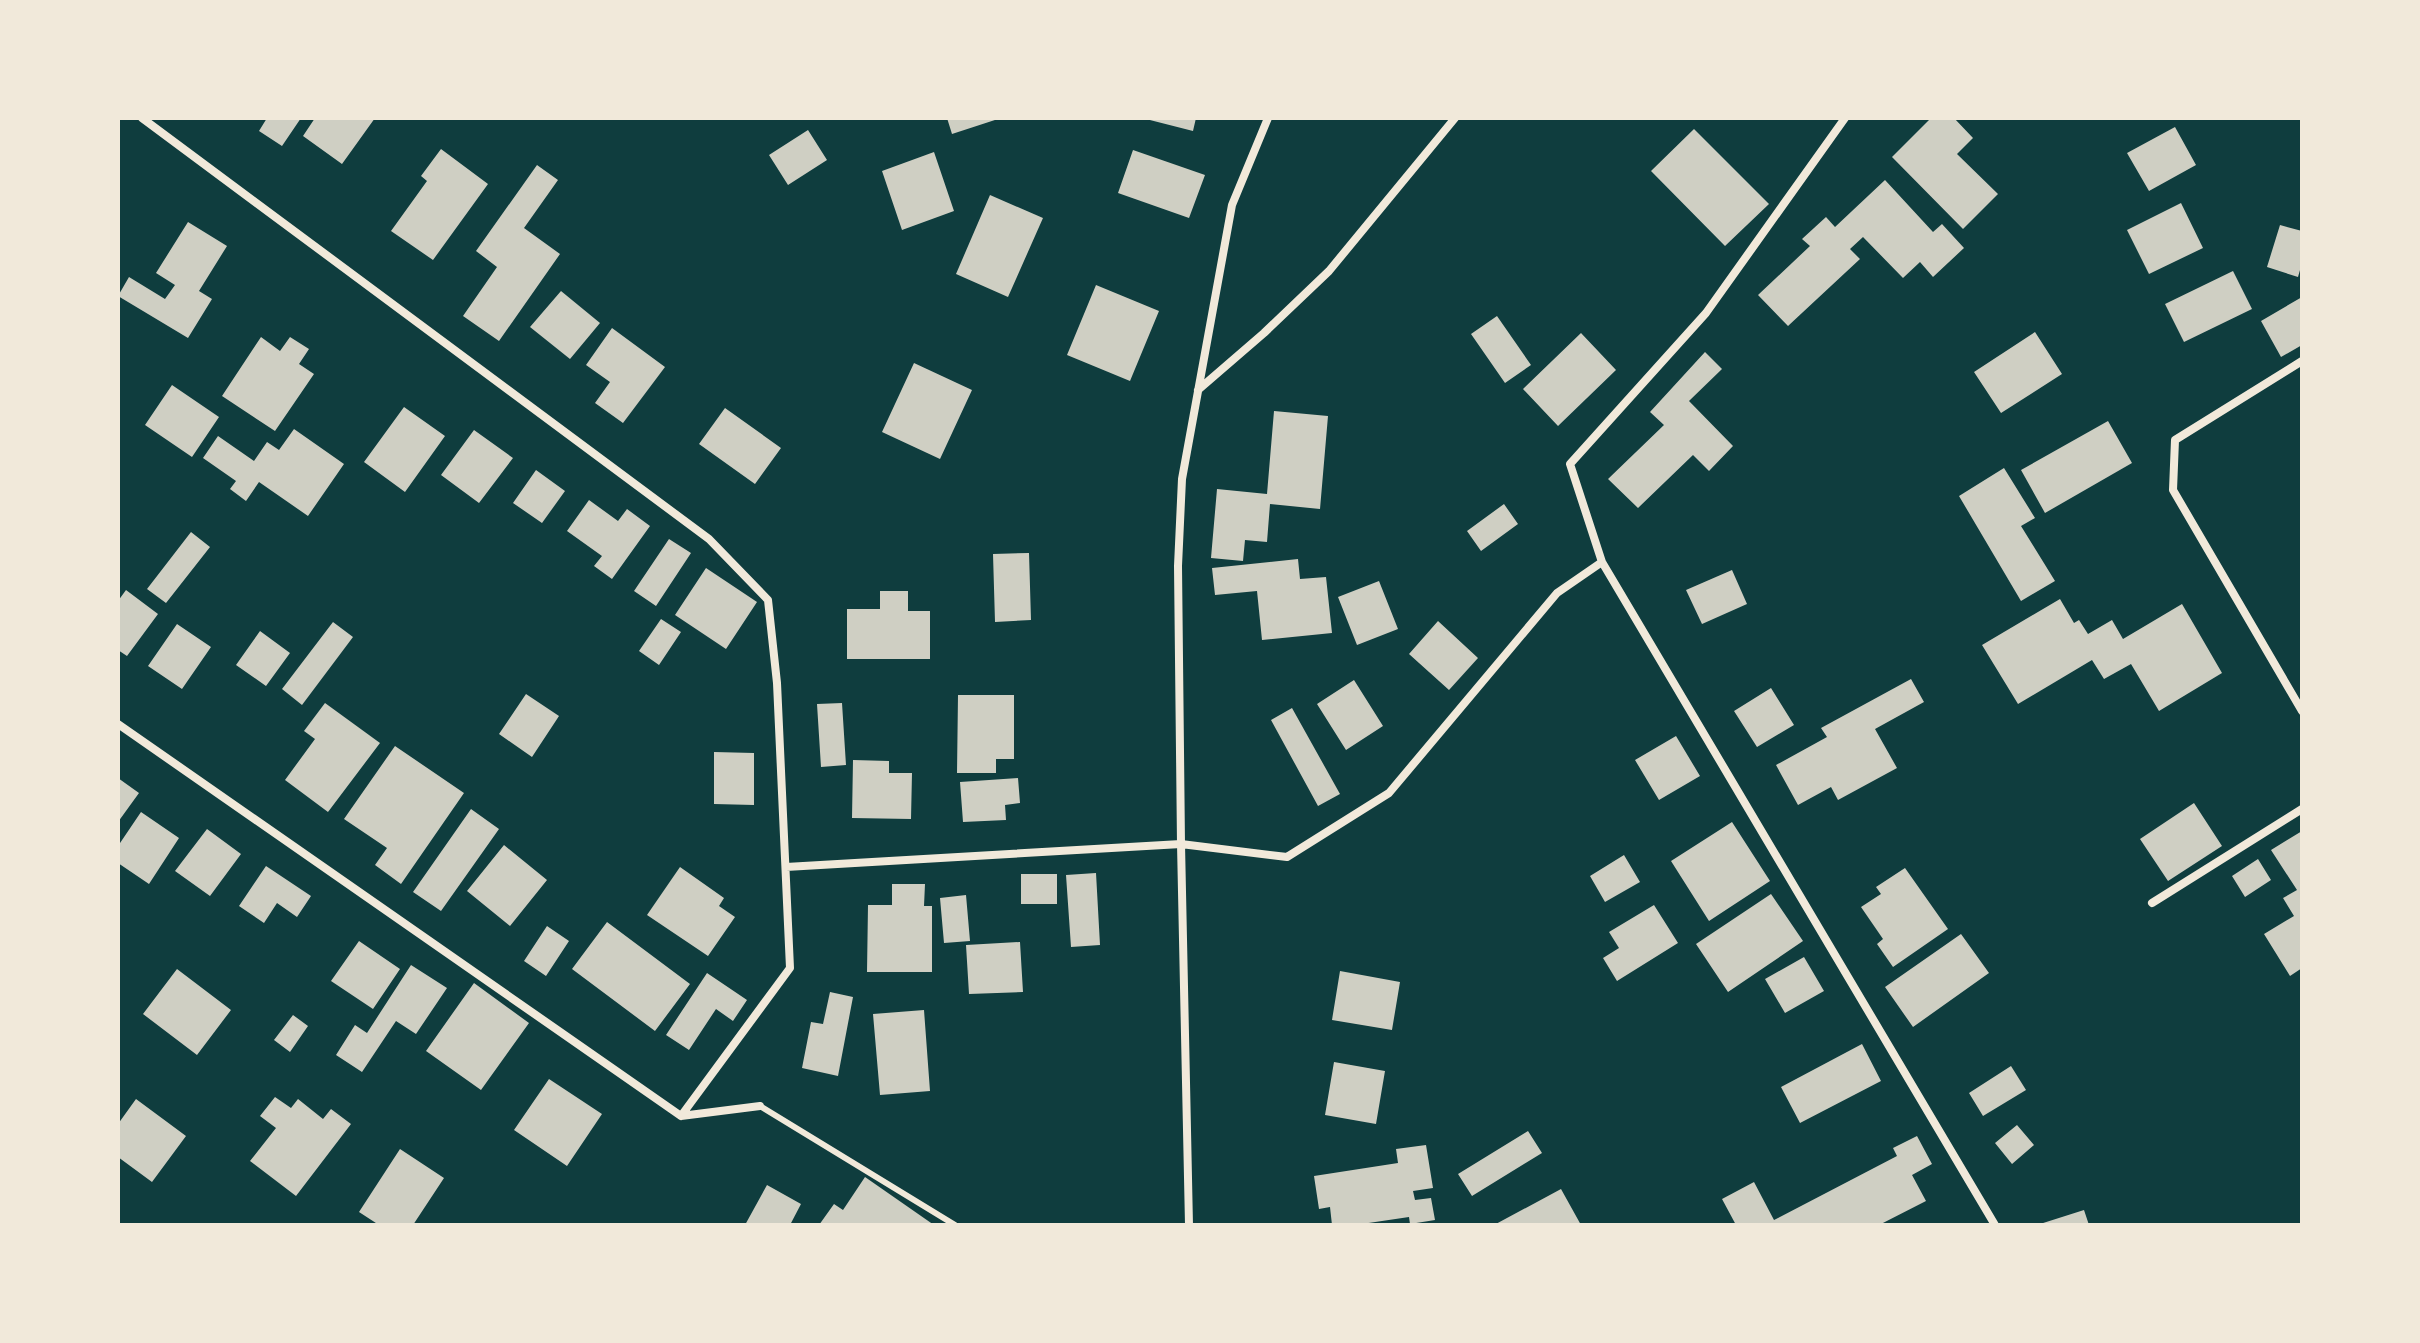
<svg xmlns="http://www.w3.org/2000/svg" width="2420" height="1343" viewBox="0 0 2420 1343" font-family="Lora,serif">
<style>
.building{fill:#cfcfc3}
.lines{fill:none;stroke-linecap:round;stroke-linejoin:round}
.service{stroke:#f1e9da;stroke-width:6}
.minor{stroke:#f1e9da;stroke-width:8}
</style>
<rect width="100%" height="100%" fill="#0f3d3e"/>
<path class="building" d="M267 118H301L282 146 259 131Z
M315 118H375L342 164 303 136Z
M947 118H998V119L952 134Z
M1142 118H1196L1193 131Z
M1931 118H1954L1973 138 1957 154 1998 194 1963 229 1892 157Z
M2175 127 2196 165 2149 191 2127 153Z
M1694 129 1769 204 1725 246 1651 171Z
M808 130 827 160 788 185 769 155Z
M441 149 488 184 433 260 391 231 427 181 421 176Z
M1133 150 1205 175 1189 218 1118 193Z
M934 152 954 211 902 230 882 171Z
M537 165 558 180 524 228 560 254 499 341 463 316 497 267 476 251Z
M1885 180 1933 232 1942 224 1964 248 1933 277 1920 262 1903 278 1863 237 1850 249 1860 259 1788 326 1758 295 1810 246 1802 239 1826 217 1835 227Z
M990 195 1043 218 1008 297 956 274Z
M2181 203 2203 248 2149 274 2127 230Z
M188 222 227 246 199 291 212 299 188 338 118 296 129 277 165 299 175 285 156 273Z
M2280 225 2302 231V263L2298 277 2267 267Z
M2233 271 2252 309 2184 342 2165 304Z
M1096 285 1159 311 1130 381 1067 355Z
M561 291 600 323 570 359 530 327Z
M2302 297V345L2281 357 2261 321Z
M1497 316 1531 365 1505 383 1471 334Z
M612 328 665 367 623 423 595 403 610 382 586 365Z
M2035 332 2062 374 2001 413 1974 372Z
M1581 333 1616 370 1558 426 1523 389Z
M261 337 280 351 290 337 309 349 299 364 314 374 275 431 222 396Z
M1705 352 1722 369 1689 401 1733 446 1709 471 1693 455 1638 508 1608 479 1664 425 1650 412Z
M914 363 972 390 940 459 882 432Z
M172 385 219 417 192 457 145 425Z
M404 407 445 436 405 492 364 462Z
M725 408 781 448 755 484 699 444Z
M1274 411 1328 416 1320 509 1270 504 1267 542 1245 540 1243 561 1211 558 1217 489 1267 494Z
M2108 421 2132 463 2045 513 2021 470Z
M294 429 344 464 308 516 259 482 246 501 230 489 236 481 203 458 218 436 254 461 267 442 279 450Z
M474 430 513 458 479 503 441 475Z
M2004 468 2035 518 2021 526 2055 581 2021 601 1959 496Z
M536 470 565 491 542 523 513 503Z
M589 500 618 521 627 509 650 526 612 579 594 566 602 556 567 531Z
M1504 504 1518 524 1481 551 1467 531Z
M191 532 210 547 166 603 147 589Z
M669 539 691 553 656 606 634 591Z
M1029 553 1031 620 995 622 993 554Z
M1298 559 1300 579 1326 577 1332 633 1262 640 1257 591 1215 595 1212 568Z
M706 568 757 602 726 649 675 615Z
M1732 570 1747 604 1702 624 1686 590Z
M1379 581 1398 629 1357 645 1338 597Z
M126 590 158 614 127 656 118 650V601Z
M880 591H908V611H930V659H847V609H880Z
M2060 599 2074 623 2079 620 2088 634 2112 620 2123 639 2182 604 2222 673 2159 711 2131 664 2104 679 2092 660 2018 704 1982 645Z
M661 619 681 632 659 665 639 651Z
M1438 621 1478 658 1449 690 1409 654Z
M333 622 353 637 302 705 282 689Z
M177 624 211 647 182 689 148 666Z
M260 631 290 653 266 686 236 665Z
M1911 679 1924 702 1875 729 1897 768 1838 800 1831 787 1798 805 1776 765 1827 737 1821 728Z
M1354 680 1383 726 1346 750 1317 704Z
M1771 688 1794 725 1757 747 1734 711Z
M526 694 559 716 532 757 499 734Z
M958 695H1014V759H996V773H957Z
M325 703 380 743 328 812 285 780 315 739 304 731Z
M842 703 846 765 821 767 817 704Z
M1292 708 1340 794 1318 806 1271 720Z
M1676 736 1700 776 1659 800 1635 760Z
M395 746 464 793 401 884 375 865 387 848 344 819Z
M714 752 754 753V805L714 804Z
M853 760 889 761V773H912L911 819 852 818Z
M118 778 139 793 118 822Z
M1018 778 1020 803 1005 805 1006 820 963 822 960 782Z
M2194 803 2222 846 2168 881 2140 839Z
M471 809 499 829 441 911 413 892Z
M141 812 179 838 149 884 118 863V846Z
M1732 822 1770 881 1709 921 1671 861Z
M207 829 241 854 210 896 175 871Z
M2302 831V968L2290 976 2264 934 2294 916 2283 898 2297 890 2271 850Z
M504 845 547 880 510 926 467 891Z
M1624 855 1640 882 1605 902 1590 876Z
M2258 859 2271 880 2245 897 2232 876Z
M266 866 311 896 297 917 277 903 264 923 239 906Z
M680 867 724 898 719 906 735 917 708 956 647 915Z
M1905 868 1948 929 1893 967 1877 944 1883 939 1861 907 1881 894 1876 887Z
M1096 873 1100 945 1071 947 1066 875Z
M1021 874H1057V904H1021Z
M892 884H925L924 906H932V972H867L868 905H892Z
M1771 894 1803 941 1728 992 1696 944Z
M966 895 970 941 944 943 940 898Z
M1654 905 1678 943 1617 981 1603 958 1619 948 1609 932Z
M607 922 690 984 655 1031 572 969Z
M547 926 569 941 546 976 524 961Z
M1961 934 1989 973 1913 1027 1885 987Z
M359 941 400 969 373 1009 331 981Z
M1020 942 1023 992 969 994 966 945Z
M1804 957 1824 991 1785 1013 1765 979Z
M411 965 447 988 416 1034 396 1021 362 1072 336 1055 355 1025 367 1033Z
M177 969 231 1010 197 1055 143 1014Z
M1340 971 1400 982 1392 1030 1332 1020Z
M707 973 747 1000 733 1021 716 1009 689 1050 666 1035Z
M474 983 529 1023 481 1090 426 1051Z
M830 992 853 997 838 1076 802 1068 811 1022 823 1024Z
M924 1010 930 1091 880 1095 873 1014Z
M293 1015 308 1026 290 1052 274 1040Z
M1862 1044 1881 1081 1800 1123 1781 1087Z
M1334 1062 1385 1071 1376 1124 1325 1115Z
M2011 1066 2026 1090 1983 1116 1969 1093Z
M549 1079 602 1114 567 1166 514 1130Z
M275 1097 291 1108 298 1099 323 1119 331 1109 351 1124 296 1196 250 1161 276 1128 260 1116Z
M136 1099 186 1136 152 1182 118 1157V1124Z
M2017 1125 2034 1145 2012 1164 1995 1143Z
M1528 1131 1542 1153 1472 1196 1458 1174Z
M1917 1136 1932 1164 1912 1175 1926 1201 1879 1225H1736L1722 1199 1754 1182 1774 1220 1897 1156 1893 1148Z
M1426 1145 1433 1188 1413 1191 1415 1200 1431 1198 1435 1220 1410 1224 1409 1217 1355 1225H1332L1330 1207 1319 1209 1314 1176 1398 1163 1396 1149Z
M400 1149 444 1178 413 1225H379L359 1212Z
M865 1177 934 1225H819L834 1204 843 1210Z
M767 1185 801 1204 790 1225H745Z
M1561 1189 1581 1225H1494Z
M2084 1210 2089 1225H2040V1224Z"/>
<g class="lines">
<path class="service" d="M760 1106 955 1225"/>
<path class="minor" d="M142 118 709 539 768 600 777 683 790 968 681 1116
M1845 118 1706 313 1570 464 1602 562 1995 1225
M2302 361 2175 440 2173 490 2302 711
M1198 390 1264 333 1329 271 1455 118
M118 724 681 1116 760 1106
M786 867 1181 844 1287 857 1389 793 1557 593 1602 562
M2152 903 2302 809
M1189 1225 1181 844 1178 566 1182 479 1232 205 1268 118"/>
</g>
<rect width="2420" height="1343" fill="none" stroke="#f1e9da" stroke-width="240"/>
</svg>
